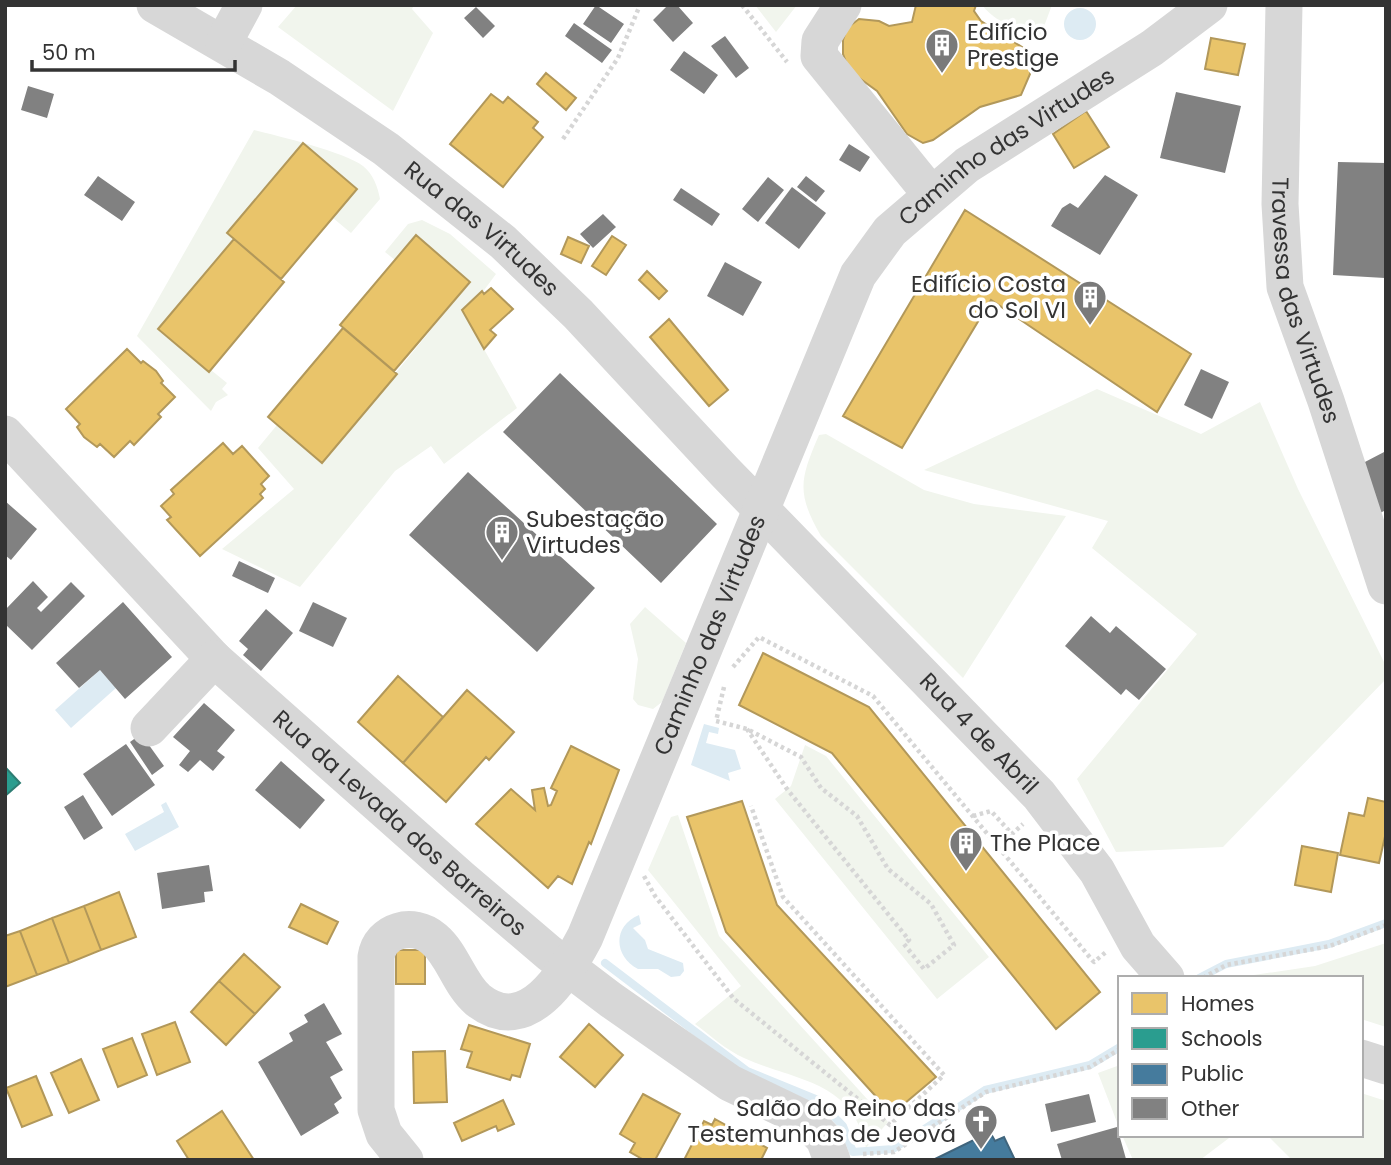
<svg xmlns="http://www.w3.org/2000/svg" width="1391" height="1165" viewBox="0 0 1391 1165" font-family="Poppins,sans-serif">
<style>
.green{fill:#f1f5ed}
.water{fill:#ddebf3}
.homes{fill:#e9c46a;stroke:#b2985a;stroke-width:2}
.schools{fill:#2a9d8f;stroke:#2d7d73;stroke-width:2}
.public{fill:#457b9d;stroke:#40657d;stroke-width:2}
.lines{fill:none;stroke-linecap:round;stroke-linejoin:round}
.stream{stroke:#ddebf3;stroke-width:8}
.building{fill:#818181}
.path{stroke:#d6d6d6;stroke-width:4.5;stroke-dasharray:3.5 3.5;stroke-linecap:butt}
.minor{stroke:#d7d7d7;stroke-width:37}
.labels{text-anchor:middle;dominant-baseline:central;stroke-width:7;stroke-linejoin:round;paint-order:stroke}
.poi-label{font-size:23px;fill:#333;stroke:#fff;text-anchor:start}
.street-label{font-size:23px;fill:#333;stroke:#fff}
</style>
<rect width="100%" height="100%" fill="#fff"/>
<path class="green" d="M297 5H414L412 9 433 33 393 111 278 27Z
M755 5H797L776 32Z
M982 5H1052L1040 37C1019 31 996 23 982 5Z
M254 130C278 136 345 152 363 166 373 174 378 187 380 199L351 233 333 218 357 189 303 143 227 233 234 239 211 370 227 383 222 389 228 395 216 402 211 411 137 336Z
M422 220 450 234 496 274 482 293 462 310 517 408 444 464 431 446 395 471 300 587 222 549 294 489 258 448 277 425 322 463 470 282 416 235 395 260 385 252 408 224Z
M1097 389 1201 434 1260 402 1298 489 1386 666V679L1223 847 1116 852 1077 779 1197 634 1092 548 1108 521 924 470Z
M826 434 924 490 974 504 1066 516 963 678 821 536C796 493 800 479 819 435Z
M645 607 686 643 662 702 653 709 638 705 633 699 638 659 630 624Z
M805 745 826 756 989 957 937 999 775 799 791 786Z
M678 815 719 936 888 1122 866 1148C853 1080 795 1081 744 1058 726 1050 710 1035 695 1024L741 986 648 870 671 817Z
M1386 943V1027L1361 1019V978H1234L1315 966Z
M1120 1065V1130L1098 1073Z
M1361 1093 1386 1101V1160H1292L1267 1135H1361Z
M1122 1135H1233L1200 1160H1133Z"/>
<path class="water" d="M1064 24a16 16 0 1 1 32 0a16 16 0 1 1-32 0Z
M100 670 116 688 71 728 55 710Z
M704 724 719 728 718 734 709 732 706 743 735 750 741 769 728 773 730 781 691 765Z
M166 802 179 827 135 851 125 834 164 812 161 805Z
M639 915 641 924 633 928 645 940 648 949 683 963 684 971 680 976 671 977 658 969H638C614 957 612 926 639 915Z"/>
<path class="homes" d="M916 5H976L974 11 981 21 1025 49 1030 60V74L1021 95 980 107 933 140 923 143 907 134 877 91 855 75 847 65 843 54V40L847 28 859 19 879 21 889 26 912 22Z
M1211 38 1245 44 1238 75 1205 69Z
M546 73 576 98 566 110 537 84Z
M491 94 503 103 508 97 538 122 533 128 543 137 503 187 450 144Z
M1086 111 1109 147 1074 168 1053 134Z
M303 143 357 189 281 279 227 233Z
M965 210 1191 354 1157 412 991 300 902 448 843 416Z
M416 235 470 282 394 371 340 325Z
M612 236 626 245 606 275 592 266Z
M568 237 589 246 581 263 561 254Z
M234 239 284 282 209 372 158 329Z
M647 271 667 291 659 299 639 280Z
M491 288 513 309 490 330 496 335 484 349 462 310 482 291 484 294Z
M669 319 728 390 709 406 650 337Z
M343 328 397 374 322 463 268 417Z
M127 349 141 363 143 361 156 371 163 381 161 383 175 397 158 414 161 417 134 445 130 441 114 457 100 444 97 447 84 437 77 427 80 424 66 409Z
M223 443 233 454 242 446 269 476 261 484 265 489 260 494 263 498 200 556 167 520 171 517 161 506 174 494 171 490Z
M763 653 869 707 1100 992 1056 1029 832 753 739 705Z
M398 676 443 717 403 763 358 722Z
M467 690 514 732 489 760 486 757 446 802 403 763Z
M571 746 619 770 591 844 589 842 572 884 558 876 548 888 476 824 511 789 535 810 532 790 544 788 548 806 551 805 557 791 551 788Z
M1368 798 1386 802V832L1379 863 1340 855 1349 813 1364 816Z
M742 801 777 905 936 1077 892 1114 726 932 687 817Z
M1302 846 1338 853 1331 892 1295 885Z
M119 892 136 937 101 950 84 906Z
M301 904 338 922 327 944 289 927Z
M84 906 101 950 69 963 52 918Z
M52 918 69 963 37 975 20 931Z
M20 931 37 975 5 987V936Z
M396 950H425V984H396Z
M244 954 280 987 255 1014 219 981Z
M219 981 255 1014 226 1045 191 1012Z
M175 1022 190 1062 157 1075 142 1034Z
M589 1024 623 1055 595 1087 560 1057Z
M469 1025 530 1044 520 1077 512 1075 510 1080 467 1067 472 1052 461 1049Z
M132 1038 147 1075 118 1087 103 1049Z
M445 1051 447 1102 414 1103 413 1052Z
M81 1059 99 1100 69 1113 51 1073Z
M36 1076 52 1115 22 1127 6 1088Z
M643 1094 680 1114 655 1160H644L630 1152 635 1143 620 1134Z
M503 1100 514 1124 498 1131 496 1126 462 1141 454 1123Z
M222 1111 254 1160H189L177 1141Z
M715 1119 767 1148 761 1160H684L704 1121 712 1125Z"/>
<path class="schools" d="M5 767 20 783 5 796Z"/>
<path class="public" d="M990 1132 995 1141 1004 1137 1015 1160H933Z"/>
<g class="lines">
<path class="stream" d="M605 963 747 1071 818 1100 843 1126 853 1152 893 1149 985 1090 1090 1065 1120 1047
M1199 978 1226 964 1329 944 1386 923"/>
</g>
<path class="building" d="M596 5 624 24 611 43 583 24Z
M668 5H677L693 23 673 42 653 20Z
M476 7 495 26 483 38 464 18Z
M574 23 612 50 602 63 565 36Z
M725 36 749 68 736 78 711 46Z
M684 51 718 75 704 94 670 70Z
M28 86 54 94 47 118 21 110Z
M1176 92 1241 106 1225 173 1160 158Z
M849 144 870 157 860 172 839 160Z
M1338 162 1386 163 1385 278 1333 275Z
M1105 175 1138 195 1100 255 1051 226 1062 208 1070 203 1078 208Z
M98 176 135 202 122 221 84 195Z
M806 176 825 191 816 202 797 187Z
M768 177 784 190 758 222 742 209Z
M792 187 826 213 799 249 765 223Z
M681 188 720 214 712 226 673 200Z
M603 214 616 227 593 248 580 234Z
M725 262 762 282 743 316 707 296Z
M1201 369 1229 382 1212 419 1184 405Z
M560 373 717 524 661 583 503 432Z
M1386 451V510L1380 513 1363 463Z
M468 472 595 588 537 652 409 535Z
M5 501 37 529 11 560 5 555Z
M239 561 275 578 268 593 232 576Z
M33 581 48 597 37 608 41 612 71 582 85 596 32 650 5 624V610Z
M123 602 172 657 125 699 100 670 79 688 56 663Z
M313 602 347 618 333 647 299 631Z
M266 609 293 633 261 671 243 655 248 649 239 641Z
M1091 616 1110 633 1116 626 1166 669 1139 700 1126 689 1121 695 1065 646Z
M204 703 235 730 217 751 225 757 213 771 200 760 188 772 179 765 190 751 173 737Z
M141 734 164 766 152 775 130 742Z
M126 744 155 785 112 816 83 774Z
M281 761 325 800 300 829 255 790Z
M83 795 103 828 84 840 64 807Z
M209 865 213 891 204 892 205 902 162 909 157 873Z
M324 1003 342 1034 326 1042 343 1070 330 1077 342 1098 334 1104 339 1113 301 1136 258 1062 293 1041 289 1033 308 1022 304 1015Z
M1089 1094 1096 1122 1051 1132 1045 1104Z
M1117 1127 1126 1159 1062 1160 1057 1144Z"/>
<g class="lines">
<path class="path" d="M742 5 787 62
M563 139 618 58 640 5
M733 667 759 637 873 696 1092 960 1094 962 1106 952
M724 687 716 721 747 729 801 757 821 788 857 816 888 869 931 904 954 945 924 969 904 944 909 940 787 789 747 729
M973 816 991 811 1012 834 1023 824
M644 876 655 896 734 999 890 1125 944 1075 783 897 751 806
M1203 978 1226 965 1330 946 1386 925
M863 1154 894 1152 986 1092 1090 1067 1120 1049"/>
<g class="minor">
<path id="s1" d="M155 5 279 77 386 149 503 242 578 314 725 472 1039 795 1097 871 1138 946 1166 978"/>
<path d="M843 5 820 41 819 56 930 193"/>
<path id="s2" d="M1284 5 1280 204 1285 287 1326 401 1386 586"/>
<path d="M224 42 244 5"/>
<path id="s3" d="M5 434 214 659 461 878 549 953 611 1000 730 1083 805 1119 824 1139 832 1160"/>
<path d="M149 728 214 659"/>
<path d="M1361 1058 1386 1066"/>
<path id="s4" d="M405 1160 384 1134 376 1110V957C380 930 413 921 434 939 453 955 459 984 478 1000 527 1039 566 973 585 937L858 275 890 231 967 165 1152 48 1209 5"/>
</g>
</g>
<defs>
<symbol id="building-pin" viewBox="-11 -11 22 30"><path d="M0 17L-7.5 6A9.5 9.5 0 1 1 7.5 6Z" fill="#7a7a7a" stroke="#fff"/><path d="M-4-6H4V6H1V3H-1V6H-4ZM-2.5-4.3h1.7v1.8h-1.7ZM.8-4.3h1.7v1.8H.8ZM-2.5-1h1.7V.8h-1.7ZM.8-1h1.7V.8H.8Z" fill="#fff"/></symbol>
<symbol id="church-pin" viewBox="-11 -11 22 30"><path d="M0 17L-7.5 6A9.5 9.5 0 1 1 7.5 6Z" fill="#7a7a7a" stroke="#fff"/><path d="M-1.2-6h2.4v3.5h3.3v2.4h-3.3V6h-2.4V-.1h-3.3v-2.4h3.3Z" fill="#fff"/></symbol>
</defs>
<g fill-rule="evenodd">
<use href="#building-pin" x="923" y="26" width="38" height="52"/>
<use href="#building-pin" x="1071" y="278" width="38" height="52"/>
<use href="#building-pin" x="483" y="513" width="38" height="52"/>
<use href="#building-pin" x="947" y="824" width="38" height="52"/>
<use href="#church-pin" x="962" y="1102" width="38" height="52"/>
</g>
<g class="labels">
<g class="poi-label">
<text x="967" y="32">Edifício<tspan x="967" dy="26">Prestige</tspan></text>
<text x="1066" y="284" text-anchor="end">Edifício Costa<tspan x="1066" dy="26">do Sol VI</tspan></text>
<text x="526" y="519">Subestação<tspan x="526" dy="26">Virtudes</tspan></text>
<text x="990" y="843">The Place</text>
<text x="956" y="1108" text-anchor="end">Salão do Reino das<tspan x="956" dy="26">Testemunhas de Jeová</tspan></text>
</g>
<g class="street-label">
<text stroke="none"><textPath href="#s4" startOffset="1421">Caminho das Virtudes</textPath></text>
<text stroke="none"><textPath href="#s1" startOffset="397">Rua das Virtudes</textPath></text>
<text stroke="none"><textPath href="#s2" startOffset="299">Travessa das Virtudes</textPath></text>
<text stroke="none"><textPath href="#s4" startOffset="833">Caminho das Virtudes</textPath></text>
<text stroke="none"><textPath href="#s1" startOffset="1106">Rua 4 de Abril</textPath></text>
<text stroke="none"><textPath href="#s3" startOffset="555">Rua da Levada dos Barreiros</textPath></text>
</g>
</g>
<rect width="1391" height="1165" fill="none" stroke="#333333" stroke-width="14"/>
<rect x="1118" y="976" width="245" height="161" fill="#ffffff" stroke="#adadad" stroke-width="2"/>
<rect x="1132" y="993" width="35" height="21" fill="#e9c46a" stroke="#adadad" stroke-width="2"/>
<text x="1181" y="1011" font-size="21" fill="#333333">Homes</text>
<rect x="1132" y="1028" width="35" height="21" fill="#2a9d8f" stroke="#adadad" stroke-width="2"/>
<text x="1181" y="1046" font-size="21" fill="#333333">Schools</text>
<rect x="1132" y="1064" width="35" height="21" fill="#457b9d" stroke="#adadad" stroke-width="2"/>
<text x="1181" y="1081" font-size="21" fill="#333333">Public</text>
<rect x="1132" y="1098" width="35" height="21" fill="#818181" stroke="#adadad" stroke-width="2"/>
<text x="1181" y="1116" font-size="21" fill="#333333">Other</text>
<path d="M32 60v10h203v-10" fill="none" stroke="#333333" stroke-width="3.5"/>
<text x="42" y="60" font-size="21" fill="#333333" stroke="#ffffff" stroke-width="5" paint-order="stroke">50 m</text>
</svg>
